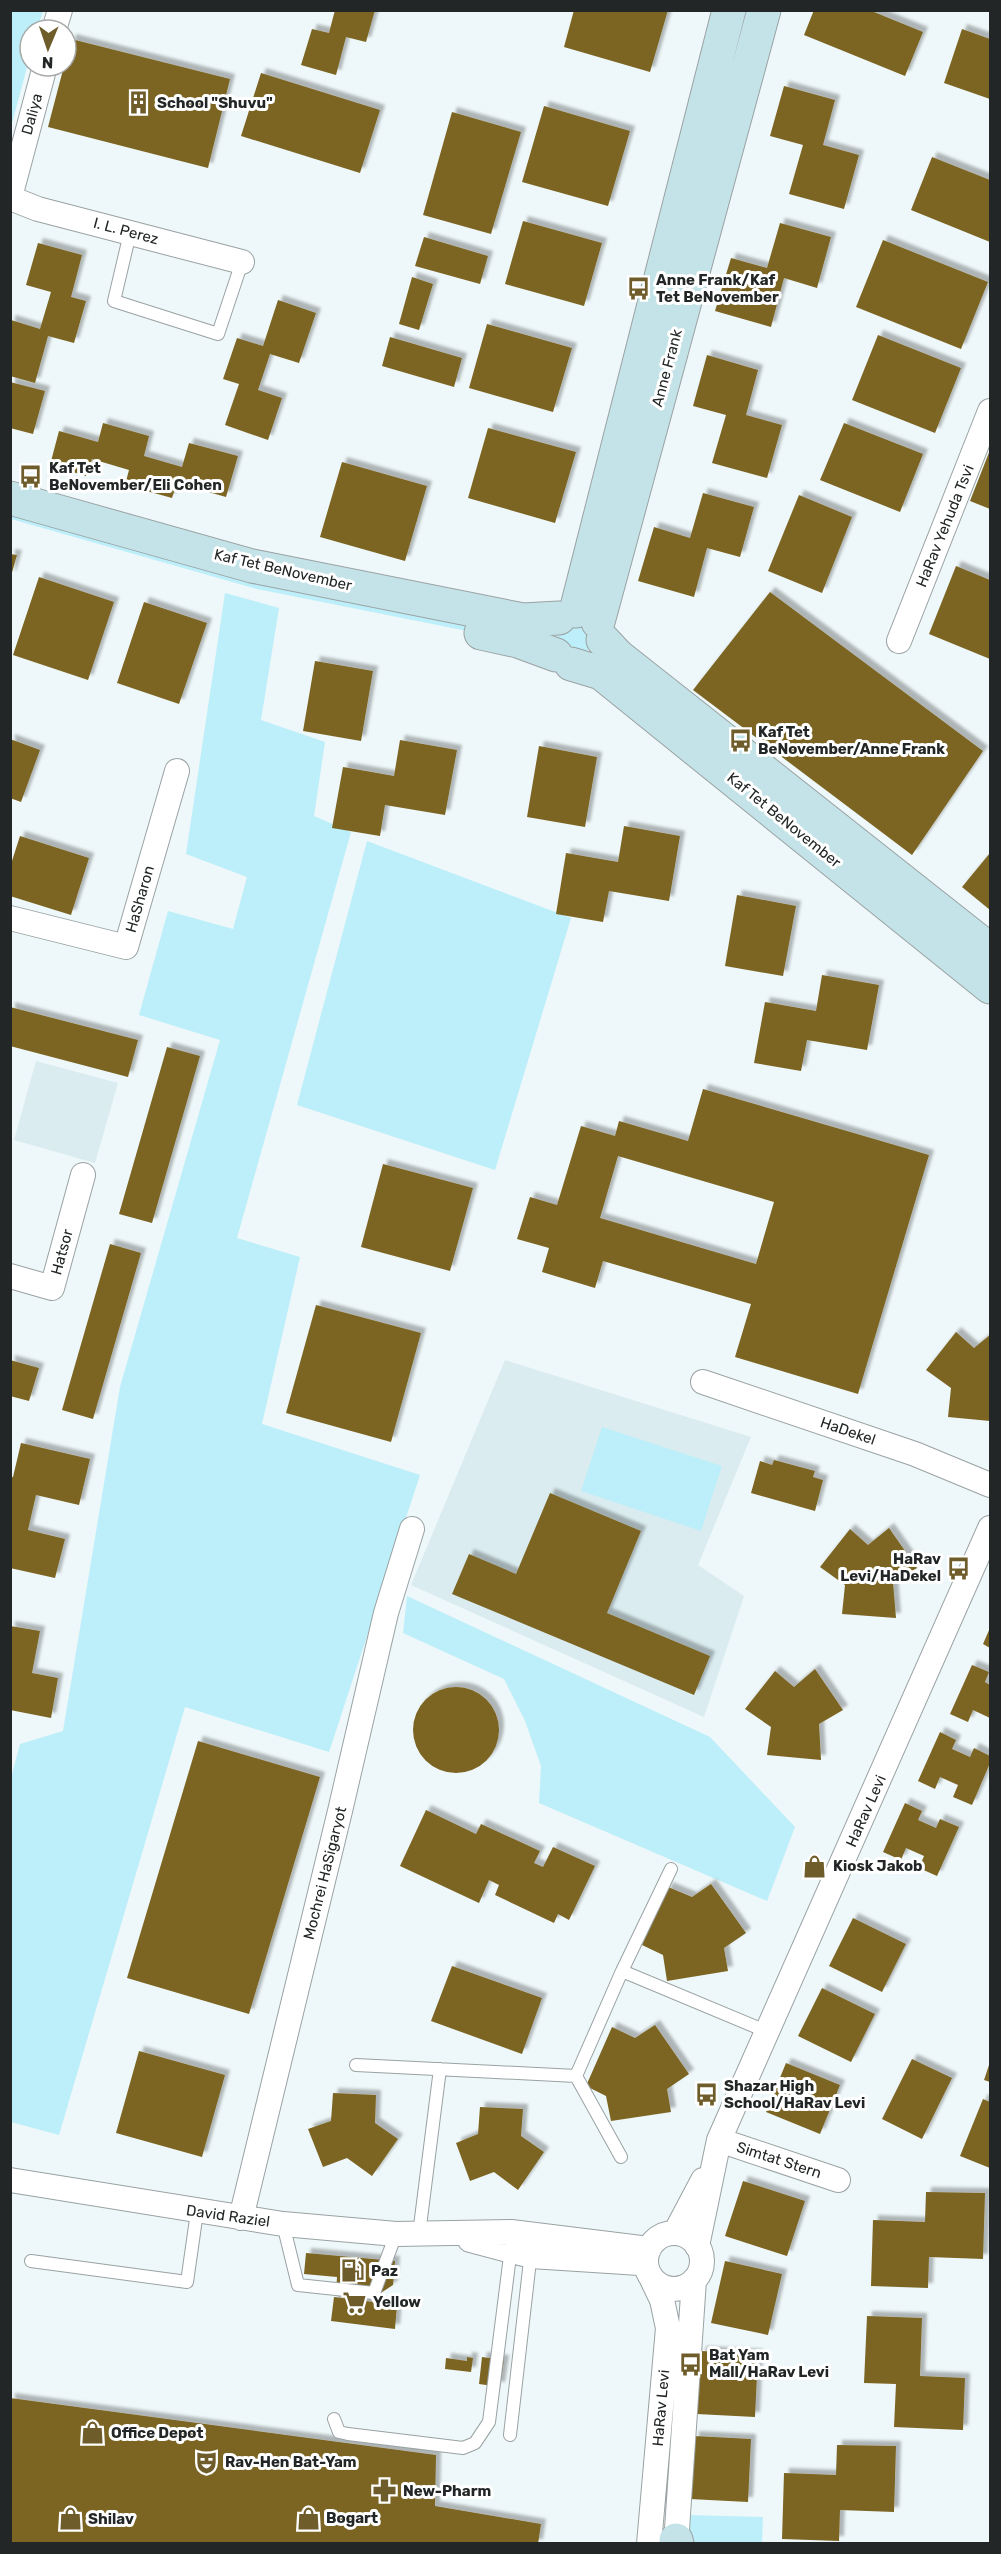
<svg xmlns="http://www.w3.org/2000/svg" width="1001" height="2554" viewBox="0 0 1001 2554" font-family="Rubik,sans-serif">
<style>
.built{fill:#daecf0}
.green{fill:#bceff9}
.building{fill:#7c6522;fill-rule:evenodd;filter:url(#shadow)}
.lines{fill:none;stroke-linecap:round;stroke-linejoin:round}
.lane-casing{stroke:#9aa2a3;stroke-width:14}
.street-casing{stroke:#9aa2a3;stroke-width:26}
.secondary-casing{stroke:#9aa2a3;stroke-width:35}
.lane{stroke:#fff;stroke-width:12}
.street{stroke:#fff;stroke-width:24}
.secondary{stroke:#c4e3e8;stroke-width:33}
.labels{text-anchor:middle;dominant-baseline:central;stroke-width:6;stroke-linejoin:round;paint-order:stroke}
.poi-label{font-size:15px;font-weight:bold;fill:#232626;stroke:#fff;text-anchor:start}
.street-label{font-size:15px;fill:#232626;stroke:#fff}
</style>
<defs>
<filter id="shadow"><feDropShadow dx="5" dy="-5" stdDeviation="1.5" flood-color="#0004"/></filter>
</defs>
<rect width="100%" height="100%" fill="#eef7f9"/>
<path class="built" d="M36 1061 118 1083 95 1163 14 1140Z
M505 1360 751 1437 698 1565 744 1596 704 1717 411 1585Z"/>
<path class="green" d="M11 10 43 11 37 30H30V56L11 127Z
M10 498 523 620 518 641 257 589 11 519Z
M225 593 279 608 261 720 325 742 314 816 351 832 237 1238 300 1257 262 1424 420 1475 329 1752 185 1707 59 2135 11 2122V1778L20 1744 63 1731 120 1387 220 1040 139 1015 168 911 233 929 247 877 186 854Z
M587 622 591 648 581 655 556 641 559 628Z
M367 841 571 918 495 1170 297 1105Z
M602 1427 722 1466 701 1531 581 1491Z
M407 1596 710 1737 795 1827 767 1901 539 1803 541 1766 525 1721 504 1679 403 1633Z
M687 2515 763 2517 762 2543H690Z"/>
<path class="building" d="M335 10H375L366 42 346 37 336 75 301 65 312 29 329 33Z
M574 10H668L650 72 564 47Z
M814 10H869L923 32 905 76 804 35Z
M962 29 990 39V99L944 83Z
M71 39 230 79 208 168 48 127 64 66H66Z
M261 73 380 110 360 173 241 136Z
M784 86 835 100 823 145 859 155 844 209 789 194 803 145 770 136Z
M544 106 630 131 608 206 522 182Z
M452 112 521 132 491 234 423 215Z
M932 157 990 180V242L911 210Z
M523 221 602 243 584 306 505 284Z
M780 223 831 237 817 288 784 278 771 327 715 311 731 258 767 268Z
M424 237 488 256 480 284 415 266Z
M883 240 988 282 961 349 856 307Z
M38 243 82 255 71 297 86 301 74 343 48 336 35 383 10 376V322L11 320 40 329 51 292 26 285Z
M412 277 433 284 419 330 399 324Z
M278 300 316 313 299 363 270 354 258 390 282 398 268 440 225 425 239 384 223 379 237 338 263 346Z
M487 324 572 348 553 412 469 388Z
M878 335 961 368 935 433 852 400Z
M390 337 462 358 454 387 382 366Z
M707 355 758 370 746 415 782 425 767 478 712 463 726 415 693 406Z
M10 382 45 391 33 434 10 428Z
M103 423 149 436 144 456 182 467 189 443 238 456 226 497 177 483 172 498 125 485 129 470 92 459 86 476 50 465 59 431 98 442Z
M844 423 923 454 900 512 820 480Z
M488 428 576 452 555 523 468 498Z
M990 450V509L970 501Z
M342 462 427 486 405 561 320 537Z
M703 493 754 507 740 557 707 548 694 597 638 581 654 527 690 538Z
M799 495 852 517 822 593 768 571Z
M10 554 17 555 11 576H10Z
M956 566 990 580V659L929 634Z
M39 577 114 602 88 680 13 655Z
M770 592 983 751 912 855 693 690Z
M144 602 207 623 179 704 117 683Z
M315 661 373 671 361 741 303 731Z
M10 739 40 750 21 802 10 798Z
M400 740 457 750 445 815 385 805 380 836 332 828 343 767 394 776Z
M539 746 597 757 585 827 527 817Z
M624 826 680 836 669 901 609 891 603 922 556 914 566 853 618 862Z
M20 836 89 858 71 915 10 896V867Z
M990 853V910L962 887Z
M737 895 796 906 783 976 725 966Z
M822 975 879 985 867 1050 807 1040 801 1071 754 1063 765 1002 816 1011Z
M10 1007 138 1040 128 1077 10 1046Z
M167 1047 200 1056 152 1223 119 1214Z
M703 1089 929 1155 858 1394 735 1357 751 1304 603 1261 595 1288 542 1272 549 1248 517 1239 530 1197 557 1205 581 1126 615 1136 619 1121 688 1141ZM618 1156 774 1202 756 1264 600 1218Z
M383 1164 473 1188 450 1271 361 1247Z
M110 1244 141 1253 93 1419 62 1410Z
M316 1305 421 1333 391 1442 286 1413Z
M956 1332 974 1348 990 1335V1421L948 1417 951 1388 926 1370Z
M10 1360 39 1368 29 1401 10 1396Z
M21 1443 90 1459 79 1505 36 1495 28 1530 65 1539 55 1578 10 1568V1477H13Z
M774 1460 815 1471 813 1477 823 1480 815 1511 751 1493 760 1461 772 1465Z
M550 1493 641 1531 607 1613 710 1656 694 1695 452 1594 469 1554 516 1574Z
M889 1528 917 1568 893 1582 896 1618 842 1614 845 1585 820 1567 850 1529 868 1545Z
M10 1626 40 1631 32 1673 58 1678 51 1718 10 1710Z
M990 1628V1648L983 1644Z
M972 1665 989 1672 985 1682 990 1685V1718L973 1710 968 1722 950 1714Z
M815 1669 843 1710 819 1724 821 1760 767 1755 771 1727 745 1709 775 1671 794 1687Z
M413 1730a43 43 0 1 1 86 0a43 43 0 1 1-86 0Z
M940 1732 956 1740 952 1749 970 1757 974 1748 990 1756V1763L972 1805 953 1797 958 1785 940 1777 935 1789 918 1781Z
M198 1741 320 1777 249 2014 127 1978Z
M905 1803 922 1811 918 1820 936 1828 940 1819 959 1827 937 1876 919 1868 924 1856 906 1848 901 1860 883 1852Z
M426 1810 476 1834 481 1824 540 1851 534 1863 543 1867 553 1847 595 1866 569 1920 558 1914 554 1923 495 1895 499 1885 489 1880 479 1903 400 1866Z
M711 1884 746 1933 724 1948 728 1971 667 1981 663 1955 642 1945 668 1887 692 1897Z
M853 1918 906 1944 882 1992 829 1966Z
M452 1966 542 1998 522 2054 431 2021Z
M822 1988 875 2014 851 2062 798 2036Z
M655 2025 689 2074 667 2089 671 2112 611 2121 606 2096 586 2086 612 2027 635 2038Z
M139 2051 225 2075 202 2157 116 2133Z
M912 2059 952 2078 922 2139 882 2119Z
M990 2062V2082L984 2080Z
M786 2063 840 2085 820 2134 766 2112Z
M333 2093 376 2095 375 2123 398 2139 372 2176 347 2158 323 2167 308 2129 331 2121Z
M983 2099 990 2102V2168L960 2156Z
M480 2107 523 2109 521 2136 544 2152 518 2190 494 2172 470 2181 456 2143 478 2134Z
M743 2181 805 2201 787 2256 725 2236Z
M926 2192 985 2193 983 2259 929 2257 928 2288 871 2286 873 2220 925 2222Z
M306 2253 395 2261 393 2285 376 2296 336 2292 337 2277 304 2274Z
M725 2261 782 2274 768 2335 711 2323Z
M334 2297 397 2305 395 2329 331 2321Z
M867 2316 922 2318 920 2376 965 2378 963 2430 894 2427 896 2384 864 2383Z
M701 2351 758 2354 755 2417 697 2414Z
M467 2357 473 2358 471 2372 445 2369 446 2358 467 2361Z
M482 2357 504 2360 500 2387 479 2384Z
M10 2398 436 2455 435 2506 541 2524 538 2544H10Z
M694 2436 751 2439 748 2502 690 2499Z
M837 2445 896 2446 894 2512 840 2510 839 2541 782 2539 784 2473 836 2475Z"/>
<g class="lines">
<defs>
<path id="lane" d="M130 233 114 301 218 334 242 262
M622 1971 671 1869
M356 2065 576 2076 622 1971 768 2032
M576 2076 621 2157
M283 2224 298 2285 374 2293 396 2234
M419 2234 440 2069
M31 2261 187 2282 197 2212
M334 2419 339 2432 348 2434 463 2448 475 2443 489 2422 511 2248
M510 2435 531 2252"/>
<path id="street" d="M54 30 60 10
M10 197 45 66
M10 198 38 209 242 262
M899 641 990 411
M10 918 126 947 177 771
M10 1276 52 1288 83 1175
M703 1382 915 1454 990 1485
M719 2140 838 2180
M10 2180 283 2224 396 2234 511 2232 649 2249
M241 2218 340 1811 386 1613 412 1529
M675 2233 703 2180
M646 2261a28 28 0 1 1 56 0a28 28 0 1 1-56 0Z
M470 2240 531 2256 640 2263
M697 2246 719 2140 990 1528
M649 2544 668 2328 662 2300 650 2275
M676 2544 694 2280"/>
<path id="secondary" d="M10 498 252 566 523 620 559 618
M576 611 729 10
M598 622 764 10
M481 633 518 641 556 655
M603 640 618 656 990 950
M571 664 601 673 990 987
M676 2540 677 2544"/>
</defs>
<use href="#lane" class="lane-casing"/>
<use href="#street" class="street-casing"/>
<use href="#secondary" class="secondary-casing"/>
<use href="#lane" class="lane"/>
<use href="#street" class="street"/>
<use href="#secondary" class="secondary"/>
</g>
<defs>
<symbol id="building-bare" viewBox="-9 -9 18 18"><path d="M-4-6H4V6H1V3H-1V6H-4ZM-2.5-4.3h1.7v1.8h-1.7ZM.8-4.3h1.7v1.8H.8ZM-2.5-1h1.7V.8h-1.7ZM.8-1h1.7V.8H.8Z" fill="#6e5c2a" stroke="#fff" stroke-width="2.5" paint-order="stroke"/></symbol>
<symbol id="bus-bare" viewBox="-9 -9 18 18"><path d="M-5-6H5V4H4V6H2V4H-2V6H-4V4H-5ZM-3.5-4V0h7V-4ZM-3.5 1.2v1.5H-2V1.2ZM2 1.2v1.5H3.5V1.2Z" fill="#6e5c2a" stroke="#fff" stroke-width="2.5" paint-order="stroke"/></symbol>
<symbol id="shop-bare" viewBox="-9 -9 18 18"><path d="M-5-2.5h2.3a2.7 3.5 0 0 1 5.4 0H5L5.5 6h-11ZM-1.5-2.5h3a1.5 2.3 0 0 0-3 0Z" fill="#6e5c2a" stroke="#fff" stroke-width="2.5" paint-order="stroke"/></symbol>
<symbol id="fuel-bare" viewBox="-9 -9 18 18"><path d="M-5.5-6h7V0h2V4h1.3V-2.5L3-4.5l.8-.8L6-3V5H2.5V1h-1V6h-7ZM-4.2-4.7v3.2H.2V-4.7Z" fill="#6e5c2a" stroke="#fff" stroke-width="2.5" paint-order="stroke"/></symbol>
<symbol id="supermarket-bare" viewBox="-9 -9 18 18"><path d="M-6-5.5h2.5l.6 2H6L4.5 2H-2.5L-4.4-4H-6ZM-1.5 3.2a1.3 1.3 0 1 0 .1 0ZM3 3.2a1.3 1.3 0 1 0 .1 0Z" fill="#6e5c2a" stroke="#fff" stroke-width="2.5" paint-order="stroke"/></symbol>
<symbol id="theatre-bare" viewBox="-9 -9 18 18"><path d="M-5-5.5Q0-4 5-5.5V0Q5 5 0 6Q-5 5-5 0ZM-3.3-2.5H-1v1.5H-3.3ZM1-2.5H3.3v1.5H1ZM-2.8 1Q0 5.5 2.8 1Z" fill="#6e5c2a" stroke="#fff" stroke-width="2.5" paint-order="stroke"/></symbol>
<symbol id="pharmacy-bare" viewBox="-9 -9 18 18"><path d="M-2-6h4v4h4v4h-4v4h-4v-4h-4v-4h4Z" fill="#6e5c2a" stroke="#fff" stroke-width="2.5" paint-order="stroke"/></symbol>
</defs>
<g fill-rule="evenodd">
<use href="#building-bare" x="122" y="86" width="33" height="33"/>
<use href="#bus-bare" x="622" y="272" width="33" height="33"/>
<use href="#bus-bare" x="14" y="460" width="33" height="33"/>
<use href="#bus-bare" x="724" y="724" width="33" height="33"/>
<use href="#bus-bare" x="942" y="1552" width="33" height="33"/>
<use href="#shop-bare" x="798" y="1850" width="33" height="33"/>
<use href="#bus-bare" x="690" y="2078" width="33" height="33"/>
<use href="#fuel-bare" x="336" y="2254" width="33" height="33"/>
<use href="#supermarket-bare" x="338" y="2286" width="33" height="33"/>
<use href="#bus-bare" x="674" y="2348" width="33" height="33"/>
<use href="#shop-bare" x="76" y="2416" width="33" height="33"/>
<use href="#theatre-bare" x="190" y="2446" width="33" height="33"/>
<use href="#pharmacy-bare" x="368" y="2474" width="33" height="33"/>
<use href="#shop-bare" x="292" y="2502" width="33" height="33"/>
<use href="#shop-bare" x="54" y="2502" width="33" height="33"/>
</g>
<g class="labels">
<g class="poi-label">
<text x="157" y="103">School "Shuvu"</text>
<text x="656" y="280">Anne Frank/Kaf<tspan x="656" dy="17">Tet BeNovember</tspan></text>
<text x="49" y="468">Kaf Tet<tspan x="49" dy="17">BeNovember/Eli Cohen</tspan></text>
<text x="758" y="732">Kaf Tet<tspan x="758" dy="17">BeNovember/Anne Frank</tspan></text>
<text x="941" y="1559" text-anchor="end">HaRav<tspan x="941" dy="17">Levi/HaDekel</tspan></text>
<text x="833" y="1866">Kiosk Jakob</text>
<text x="724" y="2086">Shazar High<tspan x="724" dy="17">School/HaRav Levi</tspan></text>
<text x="371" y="2271">Paz</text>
<text x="373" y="2302">Yellow</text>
<text x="709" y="2355">Bat Yam<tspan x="709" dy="17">Mall/HaRav Levi</tspan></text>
<text x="111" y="2433">Office Depot</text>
<text x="225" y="2462">Rav-Hen Bat-Yam</text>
<text x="403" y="2491">New-Pharm</text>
<text x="326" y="2518">Bogart</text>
<text x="88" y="2519">Shilav</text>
</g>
<g class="street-label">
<text transform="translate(32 114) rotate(-75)">Daliya</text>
<text transform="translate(126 231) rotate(15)">I. L. Perez</text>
<text transform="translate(667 368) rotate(-75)">Anne Frank</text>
<text transform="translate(945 526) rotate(-68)">HaRav Yehuda Tsvi</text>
<text transform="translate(283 570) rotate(13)">Kaf Tet BeNovember</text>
<text transform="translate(784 820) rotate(39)">Kaf Tet BeNovember</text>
<text transform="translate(140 899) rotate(-74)">HaSharon</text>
<text transform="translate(62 1252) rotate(-75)">Hatsor</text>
<text transform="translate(848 1431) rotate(19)">HaDekel</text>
<text transform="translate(866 1811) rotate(-66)">HaRav Levi</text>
<text transform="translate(325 1873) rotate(-76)">Mochrei HaSigaryot</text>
<text transform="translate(779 2160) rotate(18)">Simtat Stern</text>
<text transform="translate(228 2216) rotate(8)">David Raziel</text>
<text transform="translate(661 2408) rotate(-85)">HaRav Levi</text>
</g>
</g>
<rect width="1001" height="2554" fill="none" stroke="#232626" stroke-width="24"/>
<g transform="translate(48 48) rotate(182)"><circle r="28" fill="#ffffff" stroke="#a7a8a8" stroke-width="1.5"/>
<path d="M0-4.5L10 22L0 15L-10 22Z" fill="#6e5c2a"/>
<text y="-9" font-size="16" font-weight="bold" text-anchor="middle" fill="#232626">N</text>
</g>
</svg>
